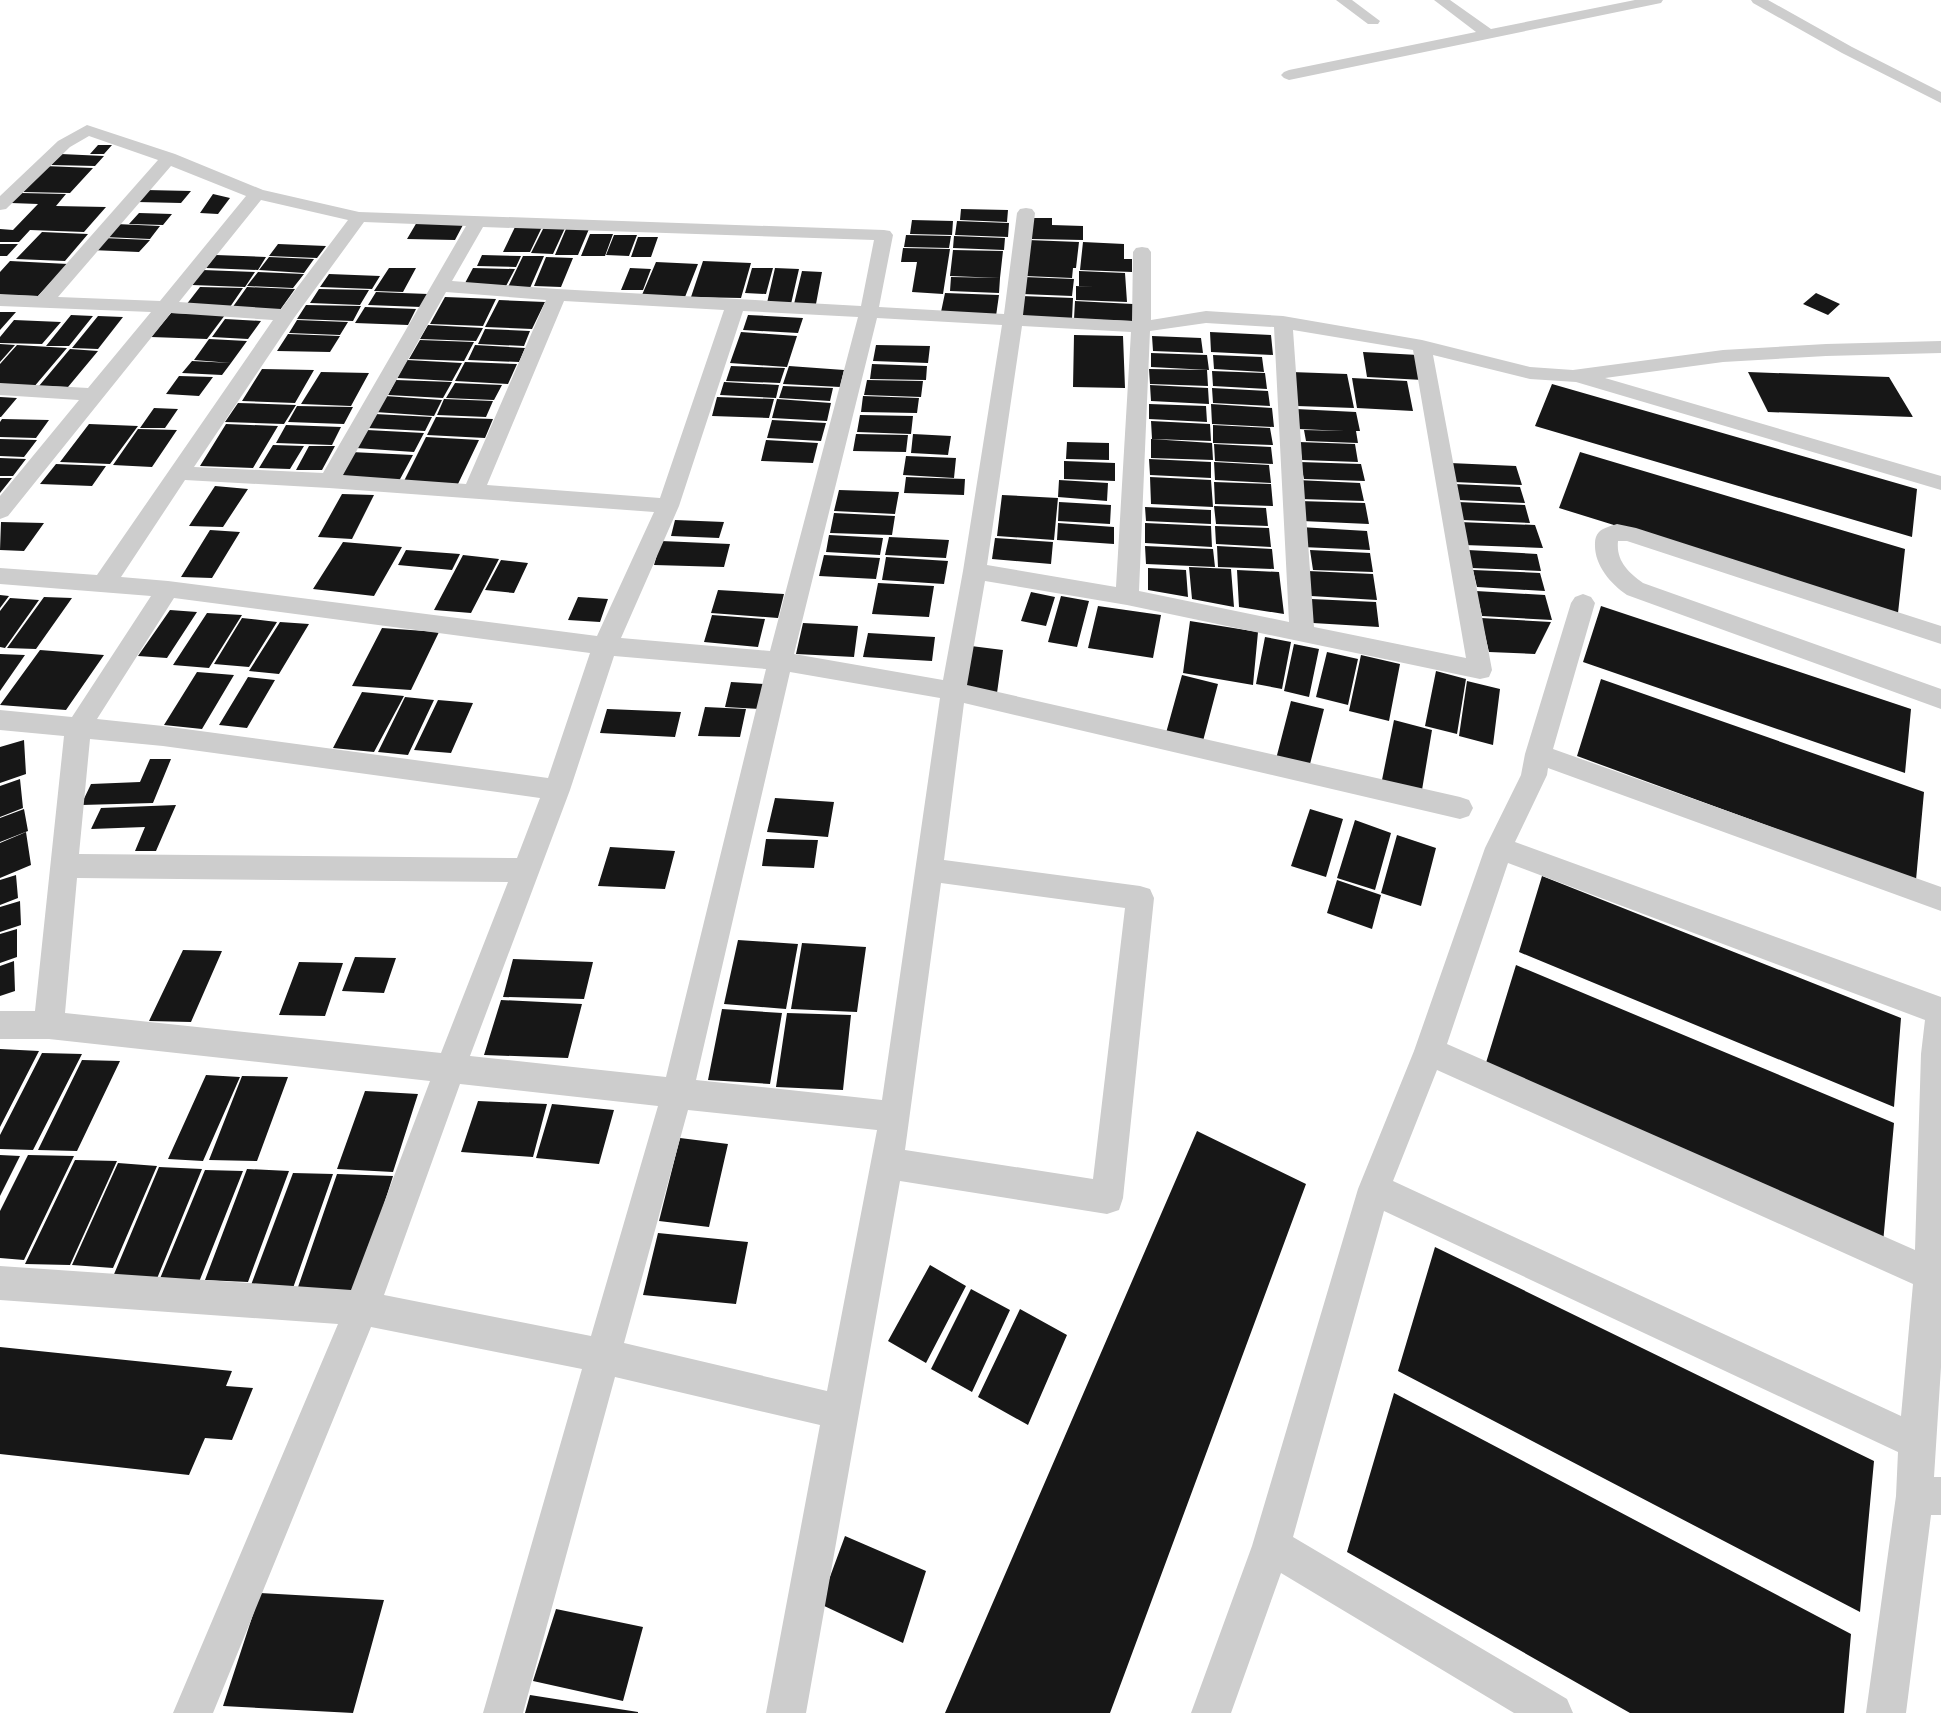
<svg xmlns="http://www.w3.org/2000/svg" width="1941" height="1713" viewBox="0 0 1941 1713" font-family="Cabin,sans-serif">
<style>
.building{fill:#171717}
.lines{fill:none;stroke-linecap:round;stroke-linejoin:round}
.minor{fill:#cdcdcd;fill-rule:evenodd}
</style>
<rect width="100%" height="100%" fill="#fff"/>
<path class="building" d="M98 145H112L104 154H90Z
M61 154 104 156 95 166 51 165Z
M45 166 93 168 70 193 23 192Z
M146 190 191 191 181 203 137 202Z
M21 193 66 194 56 206 106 207 84 232 30 230 19 242H0V229L13 230 38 204 11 203Z
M213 194 230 198 218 214 200 213Z
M961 209 1008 210 1007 222 960 220Z
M139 213 172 214 163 225 129 224Z
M1032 218H1052V225L1083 226V240L1031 239Z
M912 220 953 221 952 235 910 234Z
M957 221 1009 223 1008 237 955 235Z
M417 222 464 223 455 240 407 239Z
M116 224 160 226 150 239 104 237Z
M515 227H542L530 252H503Z
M544 227 565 228 553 254 531 253Z
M566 229H589L578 255H555Z
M42 232 88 234 65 261 16 259Z
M590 234H613L605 256H581Z
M614 235H637L629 256 606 255Z
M906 235 951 236 949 248 904 247Z
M954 236 1005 238 1004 250 953 248Z
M638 237H658L651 257H631Z
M103 238 150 240 139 252 91 250Z
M1028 240 1079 242 1076 268H1073L1072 278 1025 276Z
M1083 242 1124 244V259H1132V272L1080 270Z
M0 244H18L7 256H0Z
M278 244 326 246 317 258 269 256Z
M903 248 950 249 943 294 912 292 917 262H901Z
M953 250 1003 251 1000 278 950 276Z
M216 255 266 257 258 270 206 268Z
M482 255 521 256 516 267 477 266Z
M523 256H544L530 288 508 287Z
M269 257 314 259 304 273 259 270Z
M546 257 573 258 561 287 534 286Z
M10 261 68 264 38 296 0 295V272Z
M703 261 751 263 741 298 691 297Z
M656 262 698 264 685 297 642 295Z
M389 268H416L403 292 374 291Z
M473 268 515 269 506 286 464 285Z
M630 268 651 269 643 290H621Z
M752 268H773L766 294 745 293Z
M775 268 799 269 791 304 767 303Z
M203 270 255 272 245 287 192 285Z
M802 271 822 272 816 304H794Z
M1079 271 1125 273 1127 302 1076 300V286L1095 287 1079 286Z
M258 272 304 274 293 288 247 286Z
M329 274 380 276 372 289 320 287Z
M951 277 1000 278 999 293 950 291Z
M1024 277 1074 279 1072 296 1022 294Z
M200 287 243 288 230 307 186 305Z
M247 287 295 289 280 310 232 308Z
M319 289 369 290 360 305 310 303Z
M376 292 428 294 421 307 368 305Z
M945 293 999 295 996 316 941 312Z
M1816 293 1840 304 1828 315 1803 304Z
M1022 296 1073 298 1072 319 1020 316Z
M445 297 496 299 483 326 430 324Z
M499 300 545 302 532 329 485 327Z
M1075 301 1133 304V321L1074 319Z
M306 305 361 306 353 321 297 319Z
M365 307 416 309 408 325 355 323Z
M0 312H16L0 330Z
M171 313 225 315 207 339 151 337Z
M71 315 93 316 69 346H46Z
M748 315 803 318 798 333 743 330Z
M98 316 123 317 98 349 72 348Z
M225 319 261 321 248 339 212 337Z
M14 320 61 322 42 344 0 343V337Z
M297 320 348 322 340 335 289 333Z
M428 325 483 328 476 341 420 339Z
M485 329 530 331 524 346 478 344Z
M741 332 797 336 787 367 730 363Z
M1210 332 1271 335 1273 355 1211 352Z
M288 334 340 336 330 352 277 351Z
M1074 335 1123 336 1125 388 1073 387Z
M1152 336 1201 338 1203 353 1153 351Z
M209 339 247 341 231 363 194 360Z
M420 340 474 342 464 361 409 359Z
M0 344 15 345 0 362Z
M17 345 67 348 33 388 0 386V364Z
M475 345 525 348 519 362 468 360Z
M876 345 930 346 928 363 873 361Z
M70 349 98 351 68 387 39 386Z
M1363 352 1418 355 1423 380 1367 377Z
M1151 353 1207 355 1209 370 1151 367Z
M1213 355 1262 357 1264 372 1214 369Z
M407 360 462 363 452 381 397 378Z
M192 361 231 363 222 375 182 373Z
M465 362 517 364 508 384 455 381Z
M872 364 927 366 926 380 870 379Z
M731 366 785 368 780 383 726 381Z
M789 366 844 370 840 387 783 384Z
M262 369 314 370 295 403 242 401Z
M1149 369 1207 370 1208 386 1150 384Z
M1212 371 1265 373 1267 389 1213 386Z
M321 372 369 373 351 406 301 404Z
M1291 372 1347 374 1354 408 1297 406Z
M1748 372 1889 377 1913 417 1768 412Z
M179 376 213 377 199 396 166 394Z
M1352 378 1407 381 1413 411 1357 408Z
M396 380 452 382 443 398 388 395Z
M867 380 923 381 921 397 864 395Z
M724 382 779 385 776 398 720 395Z
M455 383 502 385 494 400 446 398Z
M1552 384 1917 489 1912 537 1535 426Z
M1150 385 1208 388 1209 404 1151 401Z
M783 386 833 388 830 401 779 398Z
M1212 388 1268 391 1270 406 1213 403Z
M385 396 442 400 434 416 375 412Z
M863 396 919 398 917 413 861 412Z
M0 397 17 398 1 417H0Z
M717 397 774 399 769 418 712 416Z
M444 399 493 401 486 417 437 415Z
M777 399 831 403 827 421 772 418Z
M238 403 296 405 284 424 225 422Z
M1149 404 1206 406 1207 422 1149 419Z
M1211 404 1272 408 1274 427 1212 424Z
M297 406 353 407 344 424 288 422Z
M154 408 178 409 165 428H140Z
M1296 409 1356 412 1360 431H1356L1358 443 1306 441 1304 430 1345 431 1299 429Z
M375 414 432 417 425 431 367 428Z
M860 415 913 416 911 434 857 432Z
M436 417 493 419 485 438 427 435Z
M2 419 49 420 36 438 0 437V422Z
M772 420 826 423 821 441 767 438Z
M1151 421 1210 424 1211 441 1152 439Z
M89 424 138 426 110 464 60 462Z
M226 424 278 426 253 468 200 466Z
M286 425 341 427 332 445 276 443Z
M1213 425 1270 428 1273 445 1213 443Z
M138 429 177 430 152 467 113 465Z
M367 430 424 433 414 452 356 448Z
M856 434 908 435 906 452 853 451Z
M913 434 951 436 948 455 911 453Z
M426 437 479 440 458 484 404 481Z
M0 439 37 440 24 457 0 456Z
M1151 439 1212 443 1213 460 1151 458Z
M766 440 818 443 813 463 761 461Z
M1067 442 1109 443V460L1066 459Z
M1299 442 1355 444 1358 462 1302 460Z
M1214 444 1271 447 1273 464 1215 461Z
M273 445 304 446 290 469 259 468Z
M309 446H335L322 470H296Z
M351 452 413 455 399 481 335 477Z
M1580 452 1905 549 1898 613 1559 508Z
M906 456 956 458 954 478 903 475Z
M0 458 26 459 13 476H0Z
M1149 459 1211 462V478L1150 475Z
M1064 461 1115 463V481L1064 479Z
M1214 462 1269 465 1271 483 1215 480Z
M1300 462 1361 464 1365 481 1304 479Z
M1450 463 1516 466 1522 485 1454 482Z
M56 464 106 466 92 486 40 484Z
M906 477 965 479 964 495 904 493Z
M1150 477 1211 480 1213 507 1151 504Z
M0 478H12L0 493Z
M1059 480 1108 483 1107 501 1058 497Z
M1297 480 1360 483 1364 501 1300 499Z
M1214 482 1271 484 1273 506 1215 504Z
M1454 484 1520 487 1525 503 1458 500Z
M215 486 248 489 223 527 189 526Z
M839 490 899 492 895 514 834 511Z
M342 494 374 495 352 539 318 537Z
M1002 495 1058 498 1054 540 997 536Z
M1299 501 1365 503 1369 524 1302 521Z
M1059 502 1111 505 1110 524 1058 521Z
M1458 502 1525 505 1530 523 1462 520Z
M1214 506 1266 508 1268 526 1216 524Z
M1145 507 1211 510V524L1146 521Z
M834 513 895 516 892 535 830 533Z
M675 520 724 522 719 538 671 536Z
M1 522 44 523 24 551 0 550Z
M1459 522 1535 525 1543 548 1464 545Z
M1058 523 1114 527V544L1057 540Z
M1145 523 1211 526 1212 547 1145 543Z
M1215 526 1269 528 1271 547 1216 544Z
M1300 527 1367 531 1370 550 1302 547Z
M210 530 240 532 212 578 181 577Z
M829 535 883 538 880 555 826 552Z
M889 537 949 540 946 558 885 555Z
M995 538 1053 542 1051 564 992 559Z
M661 541 730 544 724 567 654 565Z
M343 542 402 547 374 596 313 589Z
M1145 546 1213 549 1215 567 1146 564Z
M1217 546 1272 549 1274 569 1218 567Z
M406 550 460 554 452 570 398 565Z
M1310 550 1370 553 1373 572 1313 570Z
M1468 550 1537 554 1541 571 1472 568Z
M463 555 499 559 471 613 434 610Z
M824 555 880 558 876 579 819 576Z
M886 557 948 561 944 584 882 580Z
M501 560 528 563 514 593 485 590Z
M1189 567 1231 569 1234 607 1192 599Z
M1148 568 1186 570 1188 597 1148 590Z
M1237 570 1279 572 1284 614 1239 607Z
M1473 570 1540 573 1545 591 1477 587Z
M1308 571 1373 574 1377 600 1311 596Z
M878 583 934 586 929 617 872 614Z
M718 590 784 594 778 618 711 613Z
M1476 591 1545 595 1552 620 1482 616Z
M1031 592 1055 597 1046 626 1021 621Z
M0 595 9 596 0 608Z
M1061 596 1089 601 1077 647 1048 642Z
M44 597 72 598 36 649 7 648Z
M578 597 608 599 600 622 568 620Z
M10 598 39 600 5 648 0 647V611Z
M1311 599 1376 602 1379 627 1313 623Z
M1098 606 1161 615 1153 658 1088 648Z
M1601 606 1911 709 1905 773 1583 662Z
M170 610 197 612 167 658 138 656Z
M207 613 242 615 209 668 173 665Z
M712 615 765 619 758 647 704 642Z
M242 618 277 622 249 667 214 664Z
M1481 618 1551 622 1535 654 1489 652Z
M1190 621 1258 632 1253 685 1183 673Z
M280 622 309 624 279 674 249 671Z
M803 623 858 626 854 657 796 654Z
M382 628 439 632 411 690 352 686Z
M868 633 935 637 932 661 863 657Z
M1265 637 1291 642 1282 689 1256 684Z
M1294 644 1319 649 1309 697 1284 691Z
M971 646 1003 650 997 693 964 689Z
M40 650 104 655 66 710 0 705Z
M1327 652 1358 659 1348 705 1316 697Z
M0 654 25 655 0 691Z
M1361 655 1400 664 1389 721 1349 711Z
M1436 671 1466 679 1457 734 1425 726Z
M197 672 234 675 202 729 164 725Z
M1182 675 1218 684 1203 741 1166 733Z
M248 677 275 680 247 728 219 725Z
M1601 679 1924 792 1916 880 1577 756Z
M1467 681 1500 689 1493 745 1459 736Z
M731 682 765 684 760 709 725 707Z
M362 692 404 696 374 752 333 748Z
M405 697 434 700 408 755 378 752Z
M438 700 473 703 451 753 414 750Z
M1291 701 1324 709 1309 768 1276 759Z
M705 707 746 709 740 737 698 736Z
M607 709 681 712 675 737 600 733Z
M1394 720 1432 730 1422 790 1382 780Z
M24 740 26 774 0 783V747Z
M150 759H171L153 803 81 805 91 784 140 782Z
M20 779 23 808 0 817V786Z
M775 798 834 802 828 837 767 832Z
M176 805 156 851H135L145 827 91 829 101 808Z
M24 809 28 831 0 842V818Z
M1310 809 1343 819 1326 877 1291 866Z
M1355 820 1391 833 1375 890 1337 878Z
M26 832 31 865 0 878V843Z
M1397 835 1436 848 1421 906 1381 893Z
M766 839 818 840 814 868 762 866Z
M610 847 675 851 665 889 598 886Z
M16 875 18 898 0 905V880Z
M1542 876 1901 1018 1894 1107 1519 952Z
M1337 880 1381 895 1372 929 1327 913Z
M20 901 21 925 0 932V907Z
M17 929V957L0 963V934Z
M738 940 798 944 786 1009 724 1004Z
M802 943 866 947 857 1012 791 1009Z
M183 950 222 951 191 1022 149 1021Z
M355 957 396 958 384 993 342 991Z
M513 959 593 962 584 999 503 997Z
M14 961 15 991 0 996V966Z
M299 962 343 963 325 1016 279 1015Z
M1516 965 1894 1123 1883 1243 1485 1066Z
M501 1000 582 1004 568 1058 484 1055Z
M722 1009 782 1013 770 1084 708 1080Z
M787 1013 851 1015 843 1090 776 1087Z
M0 1049 39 1051 0 1127Z
M42 1053 82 1054 33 1150 0 1149V1135Z
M82 1060 120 1061 77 1151 38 1150Z
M206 1075 240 1077 203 1161 168 1159Z
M242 1076 288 1077 257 1161 209 1160Z
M365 1091 418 1094 393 1172 337 1169Z
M478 1101 547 1104 533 1157 461 1152Z
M552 1104 614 1110 599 1164 536 1158Z
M1197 1131 1306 1184 1110 1713H945Z
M680 1138 728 1144 709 1227 659 1221Z
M0 1155 20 1156 0 1196Z
M28 1155 74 1156 24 1260 0 1258V1211Z
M75 1160 117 1161 70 1265 25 1264Z
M118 1163 157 1166 113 1268 72 1265Z
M159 1167 202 1169 156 1281 112 1279Z
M247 1169 289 1171 248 1282 205 1280Z
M205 1170 243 1171 199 1282 159 1281Z
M293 1173 333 1174 293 1288 251 1285Z
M337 1174 393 1176 356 1292 297 1290Z
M658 1233 748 1242 736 1304 643 1295Z
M1435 1247 1874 1461 1860 1612 1398 1371Z
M930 1265 966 1286 926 1363 888 1341Z
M971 1289 1010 1310 972 1392 931 1369Z
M1020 1309 1067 1335 1028 1425 978 1397Z
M0 1347 232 1371 226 1386 253 1388 232 1440 205 1438 189 1475 0 1454Z
M1394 1393 1851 1634 1844 1713H1630L1347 1552Z
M845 1536 926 1571 903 1643 820 1604Z
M260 1593 384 1600 353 1713 223 1706Z
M556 1609 643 1627 623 1701 533 1681Z
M530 1695 638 1712V1713H525Z"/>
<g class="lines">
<path class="minor" d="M1336 0H1352L1380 21 1378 24H1368Z
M1434 0H1450L1491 29 1635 0H1663L1661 3 1656 4 1289 80 1284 78 1281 75 1284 72 1289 70 1476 32Z
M1751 0H1768L1852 47 1941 92V103L1842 53 1753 3Z
M87 125 175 154 263 190 359 212 884 230 890 231 893 235 879 307 1004 314 1017 213 1020 209 1026 208 1032 209 1035 213 1023 315 1132 321 1133 252 1136 248 1142 247 1148 248 1151 252V320L1206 311 1283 316 1422 340 1530 367 1573 370 1723 350 1826 344 1941 341V353L1826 356 1723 362 1605 378 1941 476V490L1576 382 1530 379 1433 355 1492 670 1489 677 1480 679 1127 605 985 581 967 685 1460 797 1469 800 1473 808 1469 816 1460 819 964 703 944 860 1140 886 1150 889 1154 898 1123 1198 1119 1210 1107 1214 900 1181 806 1713H766L820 1425 615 1377 523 1713H483L582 1369 371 1327 213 1713H173L338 1324 0 1300V1266L351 1290 430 1081 49 1039H0V1011H35L64 736 0 730V710L72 717 151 596 0 584V568L97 575 273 320 171 313 8 516 0 519V496L79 400 0 395V383L88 388 151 312 0 306V294L38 296 158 160 89 136 70 147 6 209 0 210V196L58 141ZM171 166 246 196 160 301 58 297ZM261 200 348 220 281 309 179 302ZM364 222 466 226 323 473 194 467 294 318ZM483 227 874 240 861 306 557 289 452 281ZM446 292 546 300 466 484 343 475ZM564 301 724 310 660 498 487 485ZM743 311 858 317 770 651 621 638 679 506ZM877 318 1002 325 963 571 943 680 794 654ZM1206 323 1274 327 1289 622 1139 591 1150 331ZM1022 326 1131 332 1116 587 987 565ZM1293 330 1413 350 1466 658 1314 627ZM185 480 329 488 654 512 597 636 168 581 121 577ZM174 598 590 653 548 778 163 726 97 719ZM614 656 766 669 666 1077 470 1056 570 790ZM790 672 940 698 882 1100 696 1080ZM90 739 163 746 540 798 517 858 79 854ZM77 878 508 882 441 1053 65 1013ZM941 883 1125 908 1093 1179 905 1150ZM460 1084 658 1106 591 1336 384 1295ZM688 1110 877 1130 827 1391 624 1343Z
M1617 524 1636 528 1941 626V644L1627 541H1618C1616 561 1628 572 1643 583L1941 689V709L1627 595C1610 583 1594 565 1595 543 1595 539 1596 535 1599 532 1603 528 1611 526 1617 524Z
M1583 594 1591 597 1595 603 1553 749 1941 887V911L1548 768 1547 775 1515 842 1941 997V1367L1934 1477H1941V1515H1931L1906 1713H1866L1896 1496 1898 1452 1384 1211 1293 1537 1567 1699 1573 1713H1514L1281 1573 1231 1713H1191L1252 1546 1358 1189 1414 1051 1485 848 1521 775 1525 754 1571 603 1575 597ZM1508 863 1925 1020 1921 1054 1915 1250 1447 1044ZM1437 1070 1913 1284 1901 1416 1393 1181Z"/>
</g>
</svg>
